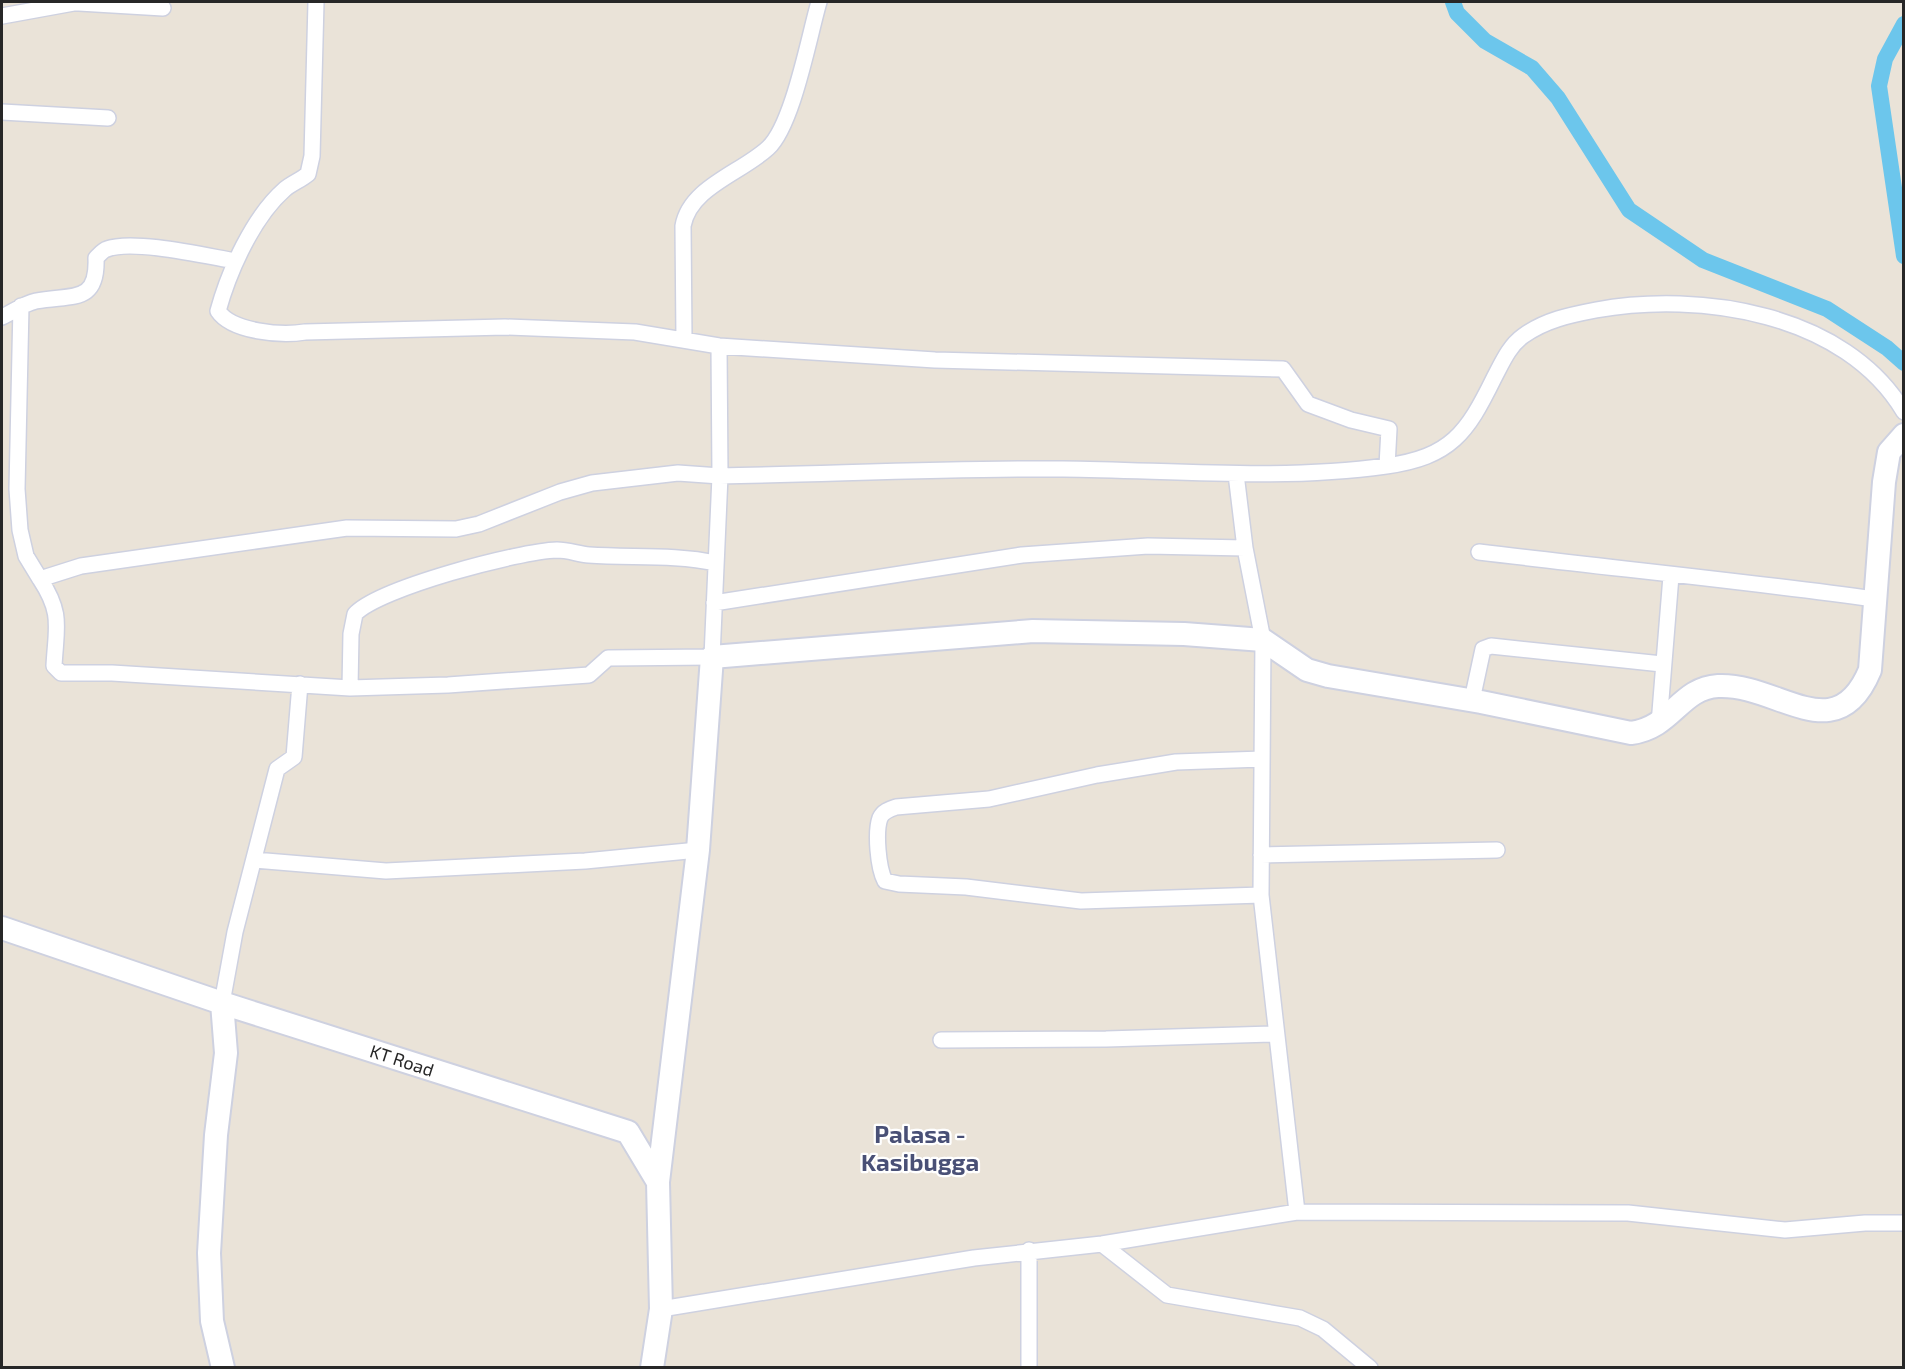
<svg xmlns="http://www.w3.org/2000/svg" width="1905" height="1369" viewBox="0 0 1905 1369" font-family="'Exo 2',sans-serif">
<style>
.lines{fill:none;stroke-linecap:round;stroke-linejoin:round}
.canal{stroke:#6cc6ec;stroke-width:16}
.street-casing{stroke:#ced1e0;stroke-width:18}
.secondary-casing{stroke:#ced1e0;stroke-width:26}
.street{stroke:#fff;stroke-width:15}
.secondary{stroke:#fff;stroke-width:22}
.labels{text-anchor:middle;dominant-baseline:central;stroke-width:4.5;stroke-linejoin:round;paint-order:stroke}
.street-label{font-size:18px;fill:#272727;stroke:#fff}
.district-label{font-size:24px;font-weight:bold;fill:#495076;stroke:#fff}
</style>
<rect width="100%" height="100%" fill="#eae3d8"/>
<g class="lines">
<path class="canal" d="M1453 2 1457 13 1485 41 1532 68 1558 98 1629 210 1703 260 1827 309 1887 348 1904 363
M1904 24 1885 59 1879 86 1904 256"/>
<defs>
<path id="street" d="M316 2 312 156 308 174C301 180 292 183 285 189 253 217 229 271 218 311 232 332 282 336 305 332L505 327 635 332 719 346 935 360 1283 369 1308 404 1351 420 1389 429 1387 466
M79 3 163 8
M2 16 79 2
M2 112 108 118
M21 306 17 489 20 530 26 556 40 579
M2 317C13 312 23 304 36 301 71 294 98 305 96 258 99 255 103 250 107 249 133 239 206 256 235 261
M684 339 683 226C690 187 741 173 768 148 793 125 809 36 819 2
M719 346 720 476 712 657 608 658 589 675 448 685 350 688 112 673H61L54 666C56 627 63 614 40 579L81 566 347 528 456 529 479 524 560 492 592 483 678 473 720 476C834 474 949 468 1063 469 1170 470 1279 481 1386 466 1451 457 1467 433 1494 378 1502 363 1509 346 1523 336 1545 320 1570 315 1596 310 1700 291 1845 313 1904 412
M1236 474 1245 548 1263 640 1261 895 1297 1212
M1479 552C1611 568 1744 581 1875 599
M714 603 1022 555 1148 546 1245 548
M350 688 351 634 355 614C379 588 520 551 557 550 568 550 578 554 589 555 631 558 674 554 716 563
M1472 700 1483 649 1491 646 1662 664
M1659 724 1671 576
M1261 855 1497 850
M254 860 386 871 585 861 698 850
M1261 895 1081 901 966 887 899 884 885 881C878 868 875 832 880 818 883 811 890 809 896 807L989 799 1097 775 1176 762 1262 759
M222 1003 235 932 277 769 294 757 300 684
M941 1040 1106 1039 1276 1034
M1102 1244 1167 1295 1300 1318 1323 1329 1370 1368
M661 1309 974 1258 1102 1244 1297 1212 1628 1213 1785 1230 1865 1223H1904
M1029 1368V1250"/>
<path id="secondary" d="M2 928 222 1003 628 1132 658 1182 661 1309 652 1368
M222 1003 226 1053 216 1135 209 1253 212 1321 223 1368
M658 1182 698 850 712 657 1033 631 1184 634 1263 640 1307 670 1328 676 1481 702 1631 733C1672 728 1680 688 1718 686 1778 683 1836 752 1870 670L1884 482 1889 452 1904 435"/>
</defs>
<use href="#street" class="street-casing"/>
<use href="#secondary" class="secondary-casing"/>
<use href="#street" class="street"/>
<use href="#secondary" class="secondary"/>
</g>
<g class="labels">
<g class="street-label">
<text transform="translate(402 1060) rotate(18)">KT Road</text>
</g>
<g class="district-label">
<text x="920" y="1133">Palasa -<tspan x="920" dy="28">Kasibugga</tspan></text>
</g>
</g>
<rect width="1905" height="1369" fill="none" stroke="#272727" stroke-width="6"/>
</svg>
